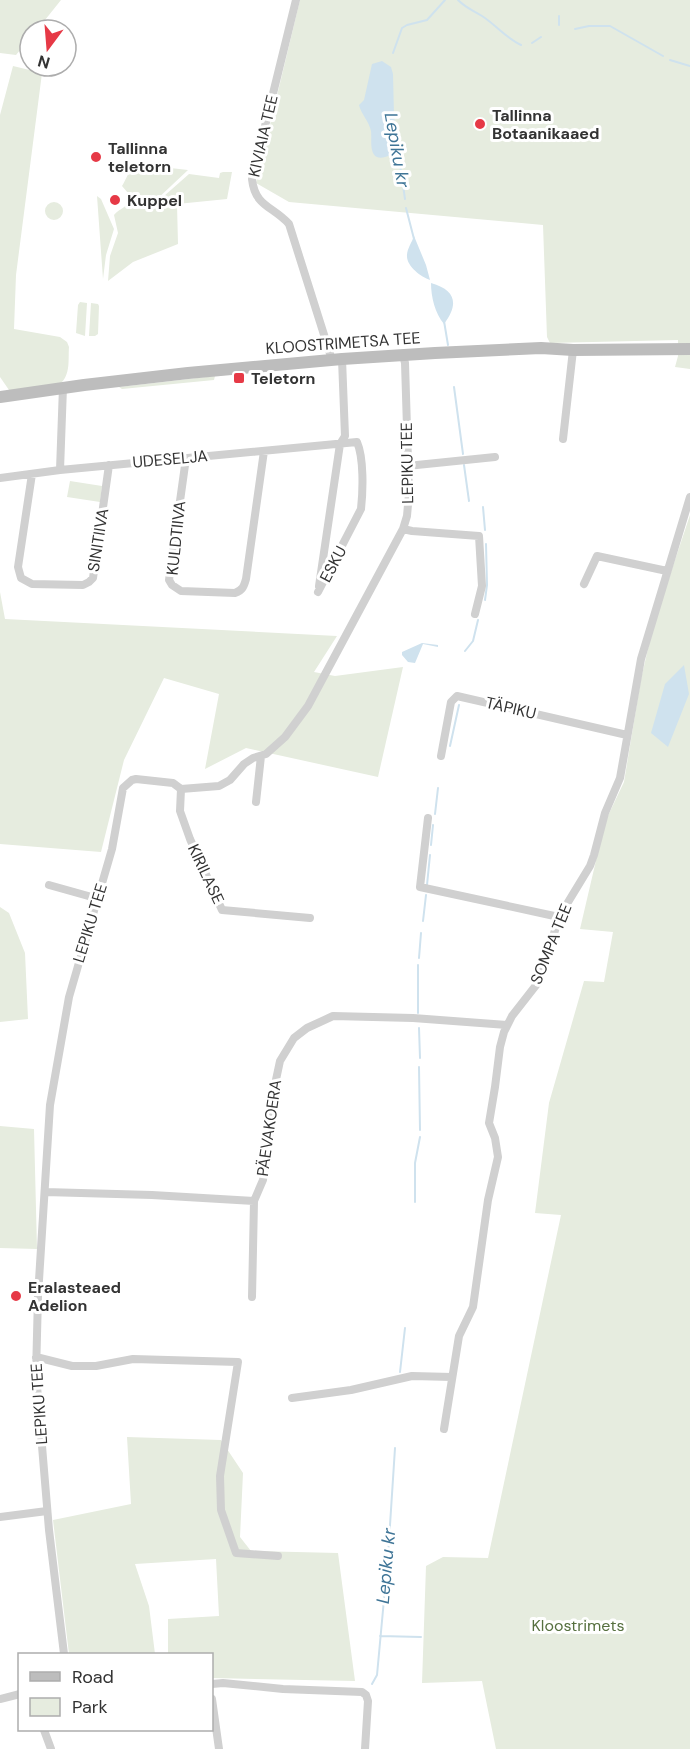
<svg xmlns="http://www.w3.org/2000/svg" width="690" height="1749" viewBox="0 0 690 1749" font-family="'DM Sans',sans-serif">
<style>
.green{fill:#e6ecdf}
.water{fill:#cfe2ee}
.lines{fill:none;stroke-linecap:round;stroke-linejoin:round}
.stream{stroke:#cfe2ee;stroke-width:2}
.street{stroke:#d0d0d0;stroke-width:8}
.secondary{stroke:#bdbdbd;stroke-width:12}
.poi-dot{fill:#e63946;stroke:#fff;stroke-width:2}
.labels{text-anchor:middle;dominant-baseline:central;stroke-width:6;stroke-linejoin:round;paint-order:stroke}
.poi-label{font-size:16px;font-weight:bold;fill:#333;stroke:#fff;text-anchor:start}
.street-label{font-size:16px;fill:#333;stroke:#fff}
.park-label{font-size:16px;fill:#56703f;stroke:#fff}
.water-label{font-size:18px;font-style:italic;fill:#3f7597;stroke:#fff}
</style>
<rect width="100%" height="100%" fill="#fff"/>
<path class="green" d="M0 0H61L37 30H30V38L16 55 0 53Z
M300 0H690V369L675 367 678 356V340L550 343 547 337 543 225 289 202 256 183Z
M13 66 42 73 16 275 14 329 60 337 67 342 69 347C68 359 71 375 60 384L12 390H9L0 377V115Z
M135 164 188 170 154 202 155 204 189 174 219 178 220 173 223 172H232L227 199 177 204 178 244 133 262 108 281 110 256 118 233 114 215C121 206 130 209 128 193L122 186C126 180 130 168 135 164Z
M97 196 101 199 114 229 106 255 103 279Z
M45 211a9 9 0 1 1 18 0a9 9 0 1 1-18 0Z
M80 302 87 303 85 336 76 333 78 305Z
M91 303 98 304 99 306 98 334 95 336H89Z
M215 376 214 380 122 389 119 387Z
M70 481 102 486 100 502 67 497Z
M690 515V1749H496L482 1681 422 1683 426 1566 443 1557 488 1558 561 1215 535 1213 549 1103 584 981 604 982 613 932 580 929 605 822 624 782 641 679 654 623Z
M0 592 5 619 337 636 314 672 335 676 403 667 378 777 246 748 205 769 219 694 164 678 124 760 101 852 0 844Z
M0 907 9 913 25 953 28 1019 0 1022Z
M0 1126 34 1129 37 1249 0 1248Z
M127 1437 221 1440 243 1473 240 1537 251 1551 338 1553 355 1681 212 1678V1654H168V1619L219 1616 216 1559 135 1564 149 1606 155 1654H69L53 1520 131 1504Z"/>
<path class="water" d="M382 61 391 67 393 74 394 116 399 152C393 153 383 160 377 157 369 153 372 139 371 131 369 121 361 114 359 105L364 100 372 64Z
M414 236 426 265 430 280C421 277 406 266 407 255 407 249 412 242 414 236Z
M431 283C456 290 459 304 444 324 435 313 431 297 431 283Z
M422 643 438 645V647L423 644 415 663 408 662 402 655V652Z
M684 665 689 694 668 747 651 733 665 684Z"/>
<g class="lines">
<path class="stream" d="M458 0C467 9 473 10 482 16 496 25 506 38 521 45
M559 16V25
M575 29 589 26H610L663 56
M532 43 541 37
M393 53 402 28 407 25 427 20 445 0
M670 60 690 66
M398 151 405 199
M406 208 414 239
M444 321 448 345
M454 387 463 454
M464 465 469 501
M483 507 485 530
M485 600 487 585 486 544
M465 651 473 641 478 620
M450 746 459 705
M435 814 438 788
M431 845 433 825
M427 885 430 855
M423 921 426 895
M419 958 421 933
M418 965V1013
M419 1028 420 1058
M419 1067 420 1130
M415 1202V1163L420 1137
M400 1372 405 1328
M380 1636 421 1637
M372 1684 377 1675 388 1556 395 1448"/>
<path class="street" d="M296 0 252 179C255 207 273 206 289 224L332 360
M563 439 573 350
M186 458 169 580 172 585 181 591 235 593C243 590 244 586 246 579L264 451
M407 466 495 457
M60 470 63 387
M32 474 18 567 21 578 32 584 83 585 89 582 93 578 109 465
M0 478 60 470 357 442C364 458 363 491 361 509L318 592
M403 529 412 531 479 536 482 586 475 614
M584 584 597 556 667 571
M319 586 340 444 345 436 342 359
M441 756 451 702 457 696 627 735
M181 789 180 811 190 839 222 910 310 918
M256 802 261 756
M428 818 420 887 559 917
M49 885 99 899
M45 1192 152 1195 254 1201
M252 1297 254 1201 263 1180 271 1126 268 1117 280 1061 294 1038 307 1028 333 1016 413 1018 507 1025
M36 1357 72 1366H96L133 1359 238 1362 220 1476 221 1510 236 1553 278 1556
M292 1398 351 1390 412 1376 452 1377
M444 1429 459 1336 473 1307 488 1200 498 1157 495 1138 489 1123 495 1087 500 1047 504 1032 512 1016 537 984 543 970 559 917 590 866 594 855 605 813 620 778 641 659 690 497
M0 1517 47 1511
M64 1654 49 1530 36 1374 38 1296 50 1105 69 997 112 849 123 788 132 780 136 779 173 783 181 789 219 786 230 780 244 764 253 758 266 754 285 737 308 706 403 529 407 516 409 493 405 363 403 355
M212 1684 223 1683 283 1689 362 1692 366 1695 368 1701 365 1749
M0 1699 20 1694
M212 1699 219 1749
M44 1730 51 1749"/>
<path class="secondary" d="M0 397 84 385 188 373 342 359 435 353 541 348 573 350 690 349"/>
</g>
<g class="poi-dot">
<circle cx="480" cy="124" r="6"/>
<circle cx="96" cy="157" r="6"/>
<circle cx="115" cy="200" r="6"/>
<rect x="233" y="372" width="12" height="12" rx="3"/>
<circle cx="16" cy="1296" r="6"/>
</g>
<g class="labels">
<g class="poi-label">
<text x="492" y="115">Tallinna<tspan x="492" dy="18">Botaanikaaed</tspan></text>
<text x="108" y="148">Tallinna<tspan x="108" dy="18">teletorn</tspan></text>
<text x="127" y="200">Kuppel</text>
<text x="251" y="378">Teletorn</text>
<text x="28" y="1287">Eralasteaed<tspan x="28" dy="18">Adelion</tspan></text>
</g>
<g class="street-label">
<text transform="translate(263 136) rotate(-77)">KIVIAIA TEE</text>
<text transform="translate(343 343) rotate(-4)">KLOOSTRIMETSA TEE</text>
<text transform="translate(170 459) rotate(-5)">UDESELJA</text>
<text transform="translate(407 463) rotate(-91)">LEPIKU TEE</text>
<text transform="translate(176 538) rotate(-84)">KULDTIIVA</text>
<text transform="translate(98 540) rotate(-81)">SINITIIVA</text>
<text transform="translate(333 564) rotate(-62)">ESKU</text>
<text transform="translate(511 708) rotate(13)">TÄPIKU</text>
<text transform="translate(206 874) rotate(65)">KIRILASE</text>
<text transform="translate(90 923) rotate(-73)">LEPIKU TEE</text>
<text transform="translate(551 944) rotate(-68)">SOMPA TEE</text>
<text transform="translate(269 1128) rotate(-82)">PÄEVAKOERA</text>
<text transform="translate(39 1404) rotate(-94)">LEPIKU TEE</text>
</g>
<g class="park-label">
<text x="578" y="1625">Kloostrimets</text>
</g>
<g class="water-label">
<text transform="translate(397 150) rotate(80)">Lepiku kr</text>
<text transform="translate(386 1566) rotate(-85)">Lepiku kr</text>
</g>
</g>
<rect x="18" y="1653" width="195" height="78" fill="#ffffff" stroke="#adadad" stroke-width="1.5"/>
<rect x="30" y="1672" width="30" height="9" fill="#bdbdbd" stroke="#adadad" stroke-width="1.5"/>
<text x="72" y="1683" font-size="18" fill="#333333">Road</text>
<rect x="30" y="1698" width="30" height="18" fill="#e6ecdf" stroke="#adadad" stroke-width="1.5"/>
<text x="72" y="1713" font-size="18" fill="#333333">Park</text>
<g transform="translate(48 48) rotate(196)"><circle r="28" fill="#ffffff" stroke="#adadad" stroke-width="1.5"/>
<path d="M0-4.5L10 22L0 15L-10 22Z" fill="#e63946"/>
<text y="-9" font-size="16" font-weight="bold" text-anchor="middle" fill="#333333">N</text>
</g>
</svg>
